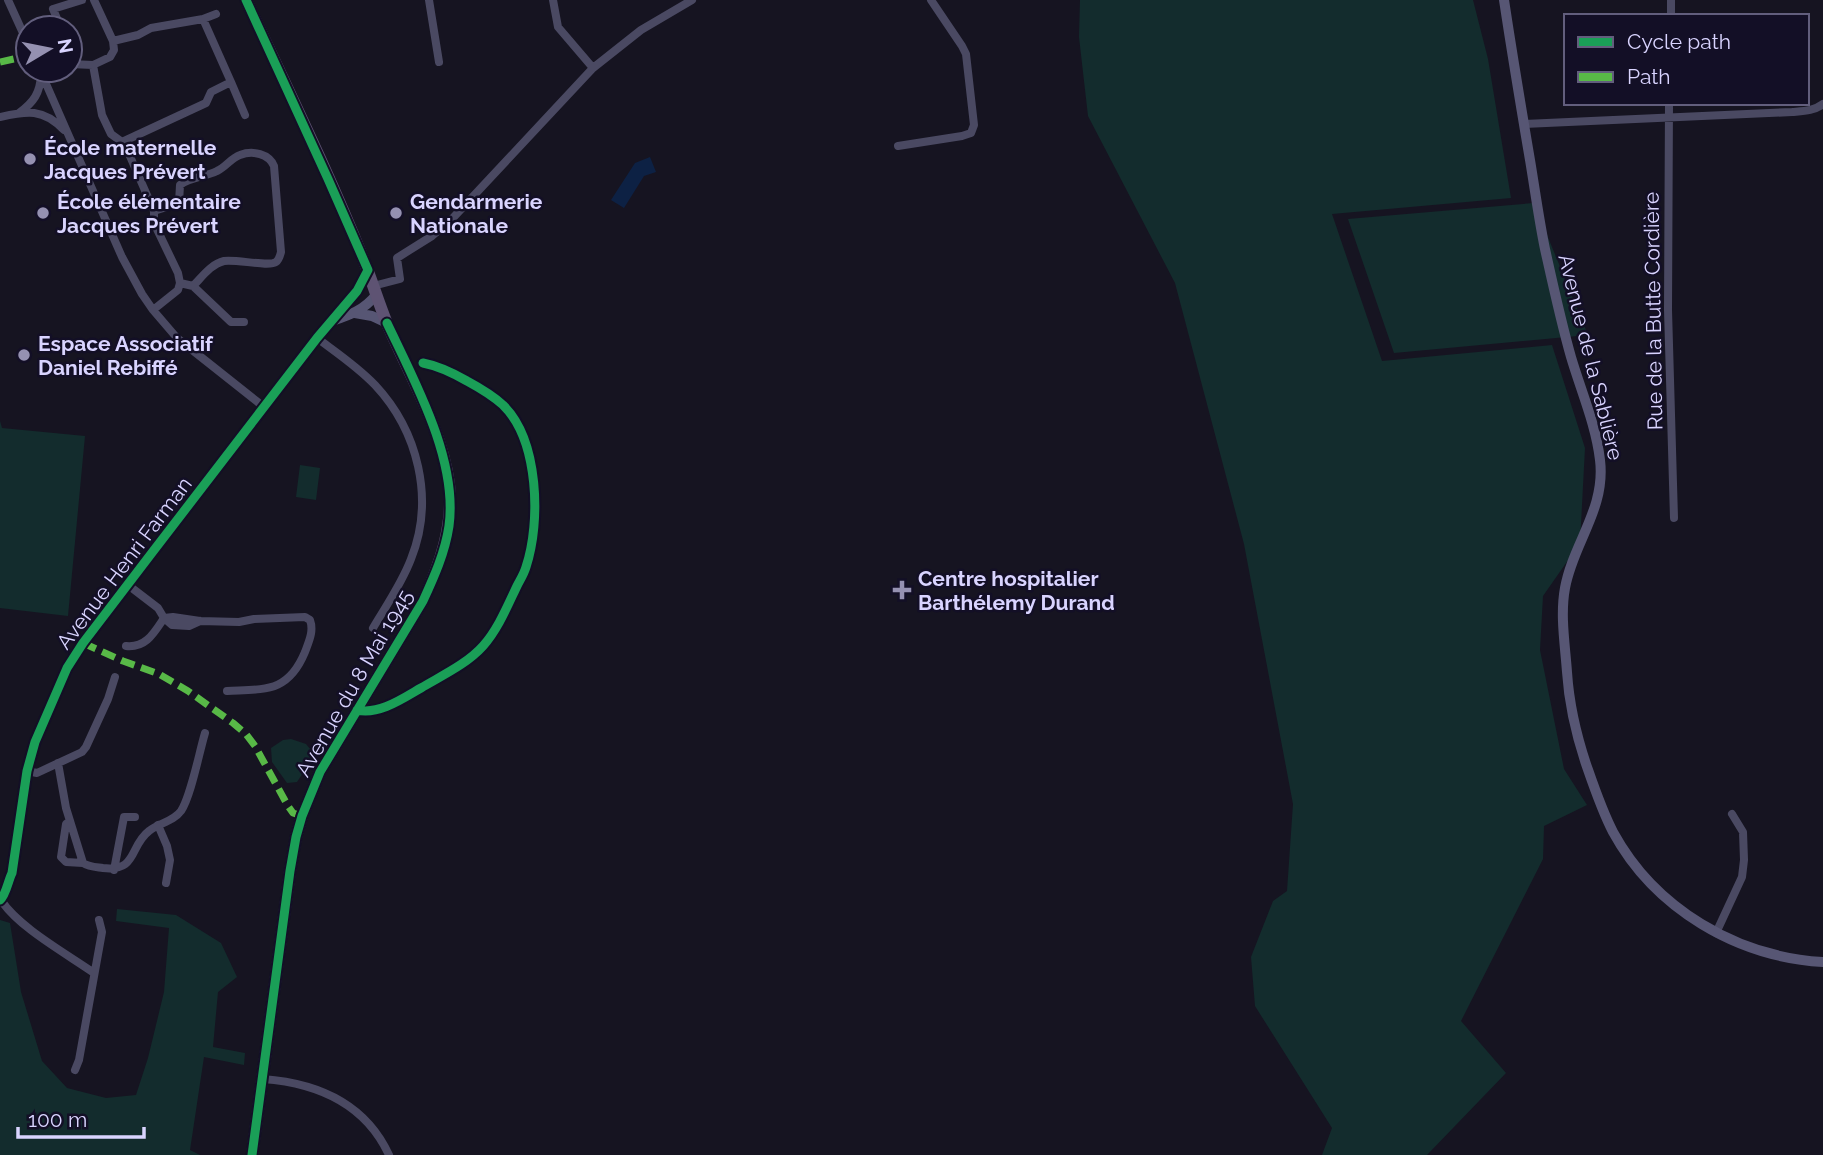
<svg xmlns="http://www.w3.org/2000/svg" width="1823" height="1155" viewBox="0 0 1823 1155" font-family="Raleway,sans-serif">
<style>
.green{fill:#132c2d}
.water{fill:#0d2144}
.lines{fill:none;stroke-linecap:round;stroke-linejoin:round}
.street{stroke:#4a4962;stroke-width:8}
.secondary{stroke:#575674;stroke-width:10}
.primary{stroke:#5e5373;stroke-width:12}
.quiet{stroke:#58b947;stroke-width:7;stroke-dasharray:14 7;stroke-linecap:butt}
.cycleway-casing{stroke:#130f26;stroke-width:13}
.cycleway{stroke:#1a9f57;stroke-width:9}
.poi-dot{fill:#9591b1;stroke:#130f26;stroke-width:2.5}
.labels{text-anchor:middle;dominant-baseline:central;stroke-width:5;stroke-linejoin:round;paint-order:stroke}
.poi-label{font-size:21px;font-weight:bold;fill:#d9d4ff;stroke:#130f26;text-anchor:start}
.street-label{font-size:21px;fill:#d9d4ff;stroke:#130f26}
</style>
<rect width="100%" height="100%" fill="#161421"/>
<path class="green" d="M1080 0H1473L1488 59 1511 198 1332 214 1382 361 1552 345 1585 448 1580 543 1543 596 1540 650 1564 769 1587 805 1544 826 1543 859 1461 1021 1506 1073 1427 1155H1322L1332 1128 1255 1006 1251 957 1273 901 1287 891 1293 804 1244 544 1175 283 1088 116 1079 37Z
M1534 203 1588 335 1394 353 1348 219Z
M0 421 2 428 85 436 68 616 0 608Z
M300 465 320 468 316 500 296 497Z
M291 739 306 744 315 755 297 782 287 783 272 762 271 748 283 740Z
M117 909 176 915 221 943 237 977 218 992 213 1047 245 1053 244 1065 204 1057 190 1150 200 1155H0V920L10 923 21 992 42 1061 67 1088 106 1098 136 1095 148 1058 164 992 169 928 116 921Z"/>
<path class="water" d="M650 157 656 172 644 176 624 208 611 200 635 163Z"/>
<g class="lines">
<path class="street" d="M8 0 28 44
M94 0 113 41
M429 0 439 62
M553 0 558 27 593 68
M1671 16V0
M203 19 216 14
M61 28 53 9 82 0
M70 64 93 65 102 115 111 134 122 142 129 154 154 211V223L178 273 180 283 178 290 153 310
M93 65 110 57 114 50 113 41 138 35 151 28 203 19 231 82 211 92 206 103 122 142
M40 70 122 257 142 294 153 310 177 338 264 407
M231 82 245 115
M1669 103 1668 310 1674 518
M19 113C34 102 40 93 41 75
M0 117C27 111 43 108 64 130
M1524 124 1792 112C1803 111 1814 111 1823 104
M898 146 962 136 971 133 974 125 966 54 962 46 931 0
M154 211 179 203 180 185C191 177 205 177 217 171 226 167 231 158 240 155 253 150 269 154 274 166L281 252C280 256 279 260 276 262 269 267 236 259 224 261 211 264 202 277 193 286
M180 283 193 286 231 322H244
M373 286 400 279 397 258 432 236 451 220 593 68 641 30 692 0
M317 338C337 353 358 367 375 385 418 431 435 499 411 559 402 583 386 606 373 628
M128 585 158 608 164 618 172 625 189 626 200 621
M164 618 173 617 200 621 239 622 254 619 305 617 310 620C314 631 309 641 305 652 288 693 265 689 227 691
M126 646C146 648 154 633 164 618
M357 710C379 715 402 699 421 688 441 676 467 664 483 646 498 629 507 607 517 586 520 580 524 574 526 567 541 522 539 440 503 405 492 395 480 388 467 381 453 373 439 366 423 363
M58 763 66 808 83 863C89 867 96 867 103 868 138 872 129 846 149 831 158 823 173 822 181 811 191 796 199 753 205 733
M27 771 37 773 82 752 86 747 108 699 115 677
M70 821 66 824 61 857 66 862 83 863
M158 825 167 846 170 860 166 883
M114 870 124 817H135
M1 900C18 927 67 954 94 973
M1716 933 1742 877 1744 860 1743 832 1732 814
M75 1070 79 1060 102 932 99 920
M263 1079C316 1083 365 1103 389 1155"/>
<path class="secondary" d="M1504 0C1512 53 1521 107 1530 160 1535 190 1539 220 1545 249 1553 285 1561 322 1571 357 1581 391 1596 425 1600 460 1606 509 1573 543 1565 588 1560 615 1565 644 1567 672 1569 703 1576 734 1586 764 1594 787 1602 811 1613 832 1655 909 1737 957 1823 962
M355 313 372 316 387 323
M332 321C350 315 364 310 376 295
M0 900C6 895 8 881 12 873L27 771 35 742 67 668 83 643 151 554 317 338 357 291 368 270"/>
<path class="primary" d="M246 0C286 86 329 173 364 261 372 281 378 301 386 321 408 372 442 429 449 484 454 526 440 564 423 601L320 772 302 816 296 837 290 871 252 1155"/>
<path class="quiet" d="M0 62 18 58 26 52
M83 643 123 661 159 674 188 691 233 723 246 734 255 746 288 806 293 813 296 814"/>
<defs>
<path id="cycleway" d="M357 710C379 715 402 699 421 688 441 676 467 664 483 646 498 629 507 607 517 586 520 580 524 574 526 567 541 522 539 440 503 405 492 395 480 388 467 381 453 373 439 366 423 363
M0 900C6 895 8 881 12 873L27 771 35 742 67 668 83 643 151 554 317 338 357 291 368 270 328 179 246 0
M252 1155 290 871 296 837 302 816 320 772 423 601C434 577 445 553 449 526 458 460 415 382 387 323"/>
</defs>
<use href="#cycleway" class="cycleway-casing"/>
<use href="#cycleway" class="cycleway"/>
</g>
<g class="poi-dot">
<circle cx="30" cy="159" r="7"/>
<circle cx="43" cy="213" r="7"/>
<circle cx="396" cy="213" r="7"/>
<circle cx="24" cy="355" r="7"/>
<path d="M898.5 579.5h7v7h7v7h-7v7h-7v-7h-7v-7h7z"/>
</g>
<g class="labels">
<g class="poi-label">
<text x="44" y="147">École maternelle<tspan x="44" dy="24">Jacques Prévert</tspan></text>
<text x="57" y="201">École élémentaire<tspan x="57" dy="24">Jacques Prévert</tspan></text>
<text x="410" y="201">Gendarmerie<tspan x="410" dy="24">Nationale</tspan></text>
<text x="38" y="343">Espace Associatif<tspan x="38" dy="24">Daniel Rebiffé</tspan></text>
<text x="918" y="578">Centre hospitalier<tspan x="918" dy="24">Barthélemy Durand</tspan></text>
</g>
<g class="street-label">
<text transform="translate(1653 311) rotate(-91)">Rue de la Butte Cordière</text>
<text transform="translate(1591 357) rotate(76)">Avenue de la Sablière</text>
<text transform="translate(124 563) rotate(-53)">Avenue Henri Farman</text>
<text transform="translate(354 683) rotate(-60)">Avenue du 8 Mai 1945</text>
</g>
</g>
<rect x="1564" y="14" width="245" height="91" fill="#130f26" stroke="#625e7d" stroke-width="2"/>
<rect x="1578" y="37" width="35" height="10" fill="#1a9f57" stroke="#625e7d" stroke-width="2"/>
<text x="1627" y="49" font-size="21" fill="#d9d4ff">Cycle path</text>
<rect x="1578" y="72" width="35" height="10" fill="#58b947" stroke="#625e7d" stroke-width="2"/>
<text x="1627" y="84" font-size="21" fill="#d9d4ff">Path</text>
<g transform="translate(49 49) rotate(80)"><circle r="33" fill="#130f26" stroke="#625e7d" stroke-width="2"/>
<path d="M0-5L12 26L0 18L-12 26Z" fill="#9591b1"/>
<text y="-10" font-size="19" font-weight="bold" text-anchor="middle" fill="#d9d4ff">N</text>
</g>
<path d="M18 1127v10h126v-10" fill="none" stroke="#d9d4ff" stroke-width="3.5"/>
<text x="28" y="1127" font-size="21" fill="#d9d4ff" stroke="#130f26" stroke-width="5" paint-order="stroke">100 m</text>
</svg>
